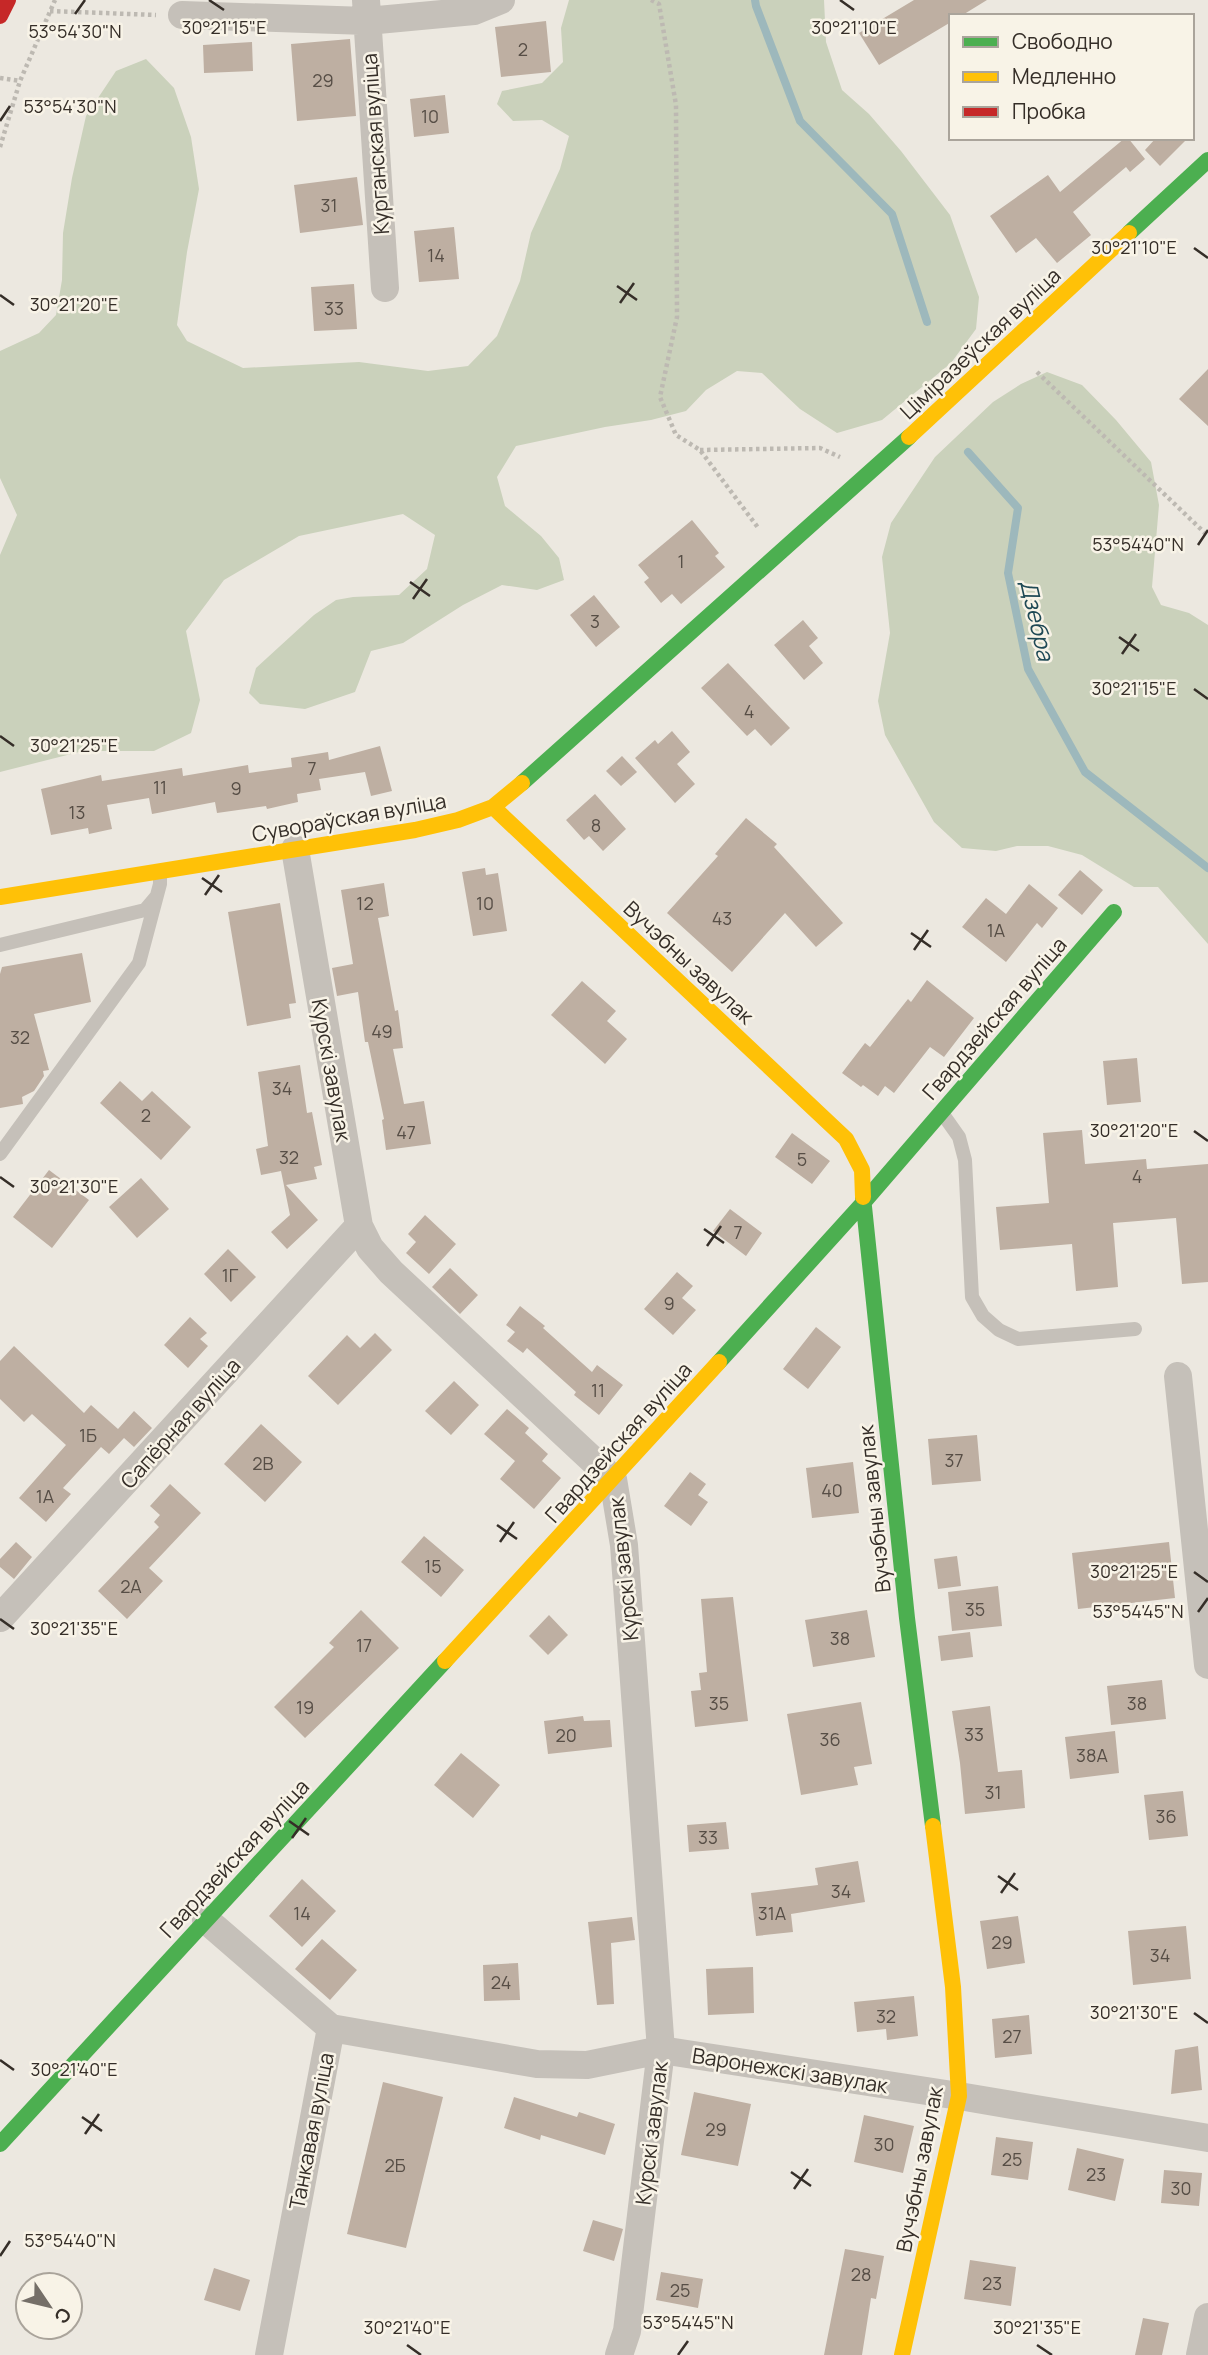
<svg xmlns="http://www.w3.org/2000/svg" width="1208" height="2355" viewBox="0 0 1208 2355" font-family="Manrope,sans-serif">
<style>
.green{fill:#cad1bb}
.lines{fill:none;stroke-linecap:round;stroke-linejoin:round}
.stream{stroke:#9db8bc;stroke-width:8}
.building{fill:#beafa2}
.path{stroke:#bdb9b2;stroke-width:4.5;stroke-dasharray:3.5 3.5;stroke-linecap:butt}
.lane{stroke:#c5c0b9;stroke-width:14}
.street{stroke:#c5c0b9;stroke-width:28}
.fast{stroke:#4caf50;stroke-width:16}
.slow{stroke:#ffc107;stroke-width:16}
.jam{stroke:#c62828;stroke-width:16}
.ticks{fill:none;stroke:#352e28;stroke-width:2.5}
.labels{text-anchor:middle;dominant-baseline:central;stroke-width:5;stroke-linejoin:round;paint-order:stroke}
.number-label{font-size:18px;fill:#574e46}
.street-label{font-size:21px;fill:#352e28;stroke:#f8f3e7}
.water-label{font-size:23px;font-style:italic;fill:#1f4955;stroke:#f8f3e7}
.ticks-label{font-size:18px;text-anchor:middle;fill:#352e28;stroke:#f8f3e7;stroke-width:5;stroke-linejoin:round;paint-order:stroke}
</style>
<rect width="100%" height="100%" fill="#ece8e0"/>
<path class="green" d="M569 0H824L826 42 842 90 869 114 901 151 950 215 979 297 976 329 951 363 882 420 837 433 800 409 762 373 737 371 706 390 686 411 651 420 605 427 516 446 497 477 505 506 541 536 559 558 564 580 537 590 502 585 463 605 403 643 371 651 355 692 305 709 260 704 249 693 256 668 314 615 336 600 353 597 399 595 427 569 435 535 403 514 299 536 224 580 186 631 200 700 191 733 154 751H83L0 772V555L17 515 0 478V351L39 333 56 315 62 280 63 233 72 178 86 116 116 71 146 59 174 88 191 137 199 189 187 252 177 325 187 341 243 368 359 362 428 371 468 366 497 336 520 281 531 233 560 169 569 136 542 120 513 121 497 104 502 91 542 83 563 62 561 28Z
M1047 372 1082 385 1116 420 1151 462 1159 505 1152 587 1161 605 1189 613 1208 625V944L1158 887H1134L1082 855 1048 846H1017L996 851 962 848 934 822 885 735 878 701 890 633 882 557 891 523 935 457 993 402 1021 384Z"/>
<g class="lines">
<path class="stream" d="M755 0 756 6 800 121 892 214 927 322
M968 452 1018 508 1008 573 1028 669 1085 772 1208 868"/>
</g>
<path class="building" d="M914 0H987L961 16H951V22L879 65 859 33Z
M546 21 551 72 501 77 495 27Z
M350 39 356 116 297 121 291 44Z
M252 42 253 71 204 73 203 45Z
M445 95 449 133 414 137 410 99Z
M1125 138H1128L1145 159 1130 172 1126 167 1073 212 1091 235 1057 263 1036 238 1016 253 990 216 1048 175 1060 192Z
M1156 138H1188L1160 166 1145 150Z
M357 177 363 225 300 233 294 185Z
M454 227 459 279 419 282 414 231Z
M354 284 357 329 314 331 311 287Z
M1208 369V426L1179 399Z
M692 520 719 553 715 556 725 567 681 604 672 594 661 603 644 582 649 578 638 565Z
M594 595 620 627 596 647 570 615Z
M803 620 818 638 809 646 823 663 804 680 774 645Z
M728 663 790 728 771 746 755 729 747 736 701 688Z
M672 731 690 752 677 764 695 784 675 803 635 758 655 740 658 744Z
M380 746 392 791 371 796 365 772 319 779 321 790 297 794 298 802 267 809 266 806 217 813 215 802 152 814 149 798 107 805 112 829 89 834 88 828 51 835 41 789 101 775 102 781 182 768 183 776 248 765 249 773 292 767 291 758 328 752 329 760Z
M622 756 637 772 621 786 606 771Z
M595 794 626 829 603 851 589 836 584 840 566 820Z
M746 818 777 844 774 847 843 923 816 947 785 913 732 972 667 913 718 856 715 854Z
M485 868 486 875 498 873 507 931 473 936 462 872Z
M1080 870 1103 890 1082 915 1058 895Z
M384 883 389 916 378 918 395 1011 398 1010 403 1048 393 1049 404 1104 424 1101 431 1144 386 1150 382 1120 384 1119 368 1042H365L358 992 337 996 332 968 353 964 341 890Z
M1029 884 1058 908 1042 928 1037 923 1006 962 962 927 986 898 1006 914Z
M280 903 296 1003 289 1004 291 1018 247 1026 228 912Z
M82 953 91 1002 34 1014 49 1070 43 1071 44 1076 34 1091 22 1097 23 1104 0 1108V974L2 967Z
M927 980 974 1018 944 1057 930 1047 894 1093 885 1086 878 1096 863 1085 861 1087 842 1073 865 1043 870 1047 908 999 911 1002Z
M582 981 616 1011 607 1021 627 1039 605 1064 551 1015Z
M1137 1058 1141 1102 1107 1105 1103 1061Z
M300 1065 307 1113 312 1112 322 1165 314 1167 317 1179 286 1185 318 1220 287 1249 271 1232 290 1215 281 1171 261 1175 256 1149 268 1146 258 1072Z
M120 1081 142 1101 152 1091 191 1127 161 1160 100 1103Z
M1082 1130 1085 1164 1146 1159 1147 1169 1208 1164V1282L1182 1284 1176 1218 1113 1223 1118 1287 1076 1291 1072 1244 1000 1250 996 1207 1049 1203 1043 1133Z
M792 1133 830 1161 812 1184 775 1157Z
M49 1170 89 1200 52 1248 13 1217Z
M141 1178 169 1209 137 1238 109 1207Z
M730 1209 762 1233 746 1256 713 1231Z
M425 1215 456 1244 429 1274 406 1253 416 1242 408 1234Z
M228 1249 256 1277 231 1302 204 1274Z
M450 1268 478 1295 460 1314 432 1287Z
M677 1272 693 1286 682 1298 696 1310 673 1335 644 1309Z
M520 1306 545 1326 543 1328 592 1372 597 1365 623 1385 599 1415 574 1395 576 1392 527 1348 523 1353 507 1341 515 1332 506 1325Z
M190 1317 207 1333 200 1339 208 1346 188 1368 164 1345Z
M816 1327 841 1347 808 1389 783 1369Z
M375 1333 392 1350 338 1405 308 1376 347 1335 360 1348Z
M14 1346 84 1413 91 1405 118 1429 134 1411 152 1428 134 1447 124 1438 109 1454 101 1447 63 1488 71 1494 46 1522 19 1498 66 1445 32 1414 24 1422 0 1399V1361Z
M454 1381 479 1405 451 1435 425 1411Z
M507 1409 529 1428 525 1433 548 1454 542 1461 561 1478 534 1509 500 1479 515 1461 484 1434Z
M261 1424 302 1462 265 1502 224 1464Z
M977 1435 981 1481 932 1485 928 1439Z
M853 1462 859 1513 812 1518 806 1468Z
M690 1472 706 1484 698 1495 708 1502 691 1526 664 1506Z
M170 1484 201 1513 149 1568 163 1581 127 1619 98 1591 159 1527 154 1522 160 1515 150 1506Z
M424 1536 464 1570 441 1597 401 1562Z
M16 1542 32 1557 14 1579 0 1567V1559Z
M1169 1542 1175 1598 1078 1609 1072 1553Z
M957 1556 961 1586 938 1589 934 1559Z
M998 1586 1002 1626 952 1631 948 1592Z
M733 1597 748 1721 695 1727 691 1691 701 1690 699 1673 707 1672 701 1599Z
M361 1610 399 1648 305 1738 274 1707 334 1647 329 1643Z
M867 1610 875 1657 813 1667 805 1620Z
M549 1615 568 1635 548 1655 529 1636Z
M970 1632 973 1657 941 1661 938 1636Z
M1162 1680 1166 1719 1111 1725 1107 1686Z
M861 1702 872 1764 854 1767 858 1785 801 1795 787 1714Z
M990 1706 998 1772 1022 1770 1025 1808 965 1814 960 1763 952 1711Z
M583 1716 584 1721 610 1720 612 1747 548 1754 544 1721Z
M1115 1731 1119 1773 1070 1779 1065 1737Z
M461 1753 500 1785 473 1818 434 1785Z
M1183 1791 1188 1836 1149 1840 1144 1795Z
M726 1822 729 1849 689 1852 687 1825Z
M858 1861 865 1902 791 1914 793 1932 756 1936 751 1893 818 1885 815 1868Z
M302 1879 336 1911 302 1947 269 1916Z
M1018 1916 1025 1963 987 1969 980 1921Z
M632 1917 635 1940 611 1943 614 2004 597 2005 588 1922Z
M1186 1926 1191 1979 1133 1985 1128 1931Z
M322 1939 357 1970 330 2000 295 1969Z
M518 1963 520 2000 484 2001 483 1965Z
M753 1967 754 2013 708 2015 706 1969Z
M914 1996 918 2036 887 2040 886 2029 857 2032 854 2002Z
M1029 2015 1032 2054 995 2058 992 2019Z
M1198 2046 1202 2090 1171 2094 1175 2050Z
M383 2082 443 2097 406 2248 347 2234Z
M694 2092 751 2104 738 2166 681 2155Z
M514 2097 577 2117 579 2112 615 2124 605 2155 541 2135 540 2140 504 2128Z
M864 2115 914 2126 903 2173 854 2162Z
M996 2137 1033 2142 1028 2180 991 2175Z
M1077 2148 1124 2159 1115 2201 1068 2190Z
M1164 2170 1202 2173 1199 2206 1161 2203Z
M593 2220 623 2229 614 2261 583 2251Z
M845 2249 884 2256 876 2299 871 2298 862 2355H824Z
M970 2260 1016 2267 1011 2306 964 2299Z
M214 2268 250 2280 240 2311 204 2300Z
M661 2272 703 2279 698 2308 656 2300Z
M1143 2318 1169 2323 1162 2355H1135Z"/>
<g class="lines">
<path class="path" d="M651 0 659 4 676 105 677 317 660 397 676 435 700 450 759 529
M50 11 156 15
M0 78 20 81
M0 147 20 81 55 0
M1037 372 1208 536
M700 450 820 448 840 457"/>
<path class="lane" d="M0 945 145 910 156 897
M942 1113 959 1137 965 1160 972 1297 983 1316 999 1330 1018 1339 1135 1329
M0 1154 139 963 160 884V875"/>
<path class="street" d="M366 0 385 288
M182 15 367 21 474 11 501 0
M295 849 359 1226 370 1248 391 1272 613 1479 624 1545 661 2050 627 2331 619 2355
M1178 1376 1208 1665
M0 1618 359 1226
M206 1920 331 2028 269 2355
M331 2028 537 2064 587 2065 661 2050 959 2096 1208 2138
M1200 2355 1208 2317"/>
<path class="fast" d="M1129 233 1208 160
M522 783 909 437
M863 1197 907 1618 933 1826
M719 1362 863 1203 1114 912
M0 2144 445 1661"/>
<path class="slow" d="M909 437 1129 233
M493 807 846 1139 862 1170 863 1197
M0 897 415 830 458 820 493 807 522 783
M445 1661 719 1362
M902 2355 959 2096 953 1987 933 1826"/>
<path class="jam" d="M0 16 8 0"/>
</g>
<path class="ticks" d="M209 0 224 10M840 0 854 10M75 14 85 0M0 121 10 106M1194 248 1208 258M617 286 637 300M0 295 14 305M620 303 634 283M1198 545 1208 530M410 582 430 596M413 599 427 579M1119 637 1139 651M1122 654 1136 634M1194 689 1208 699M0 736 14 746M202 878 222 892M205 895 219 875M911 933 931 947M914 950 928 930M1194 1131 1208 1141M0 1177 14 1187M704 1229 724 1243M707 1246 721 1226M497 1525 517 1539M500 1542 514 1522M1194 1572 1208 1582M1198 1612 1208 1598M0 1619 14 1629M289 1821 309 1835M292 1838 306 1818M998 1876 1018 1890M1001 1893 1015 1873M1194 2013 1208 2023M0 2060 14 2070M82 2117 102 2131M85 2134 99 2114M791 2172 811 2186M794 2189 808 2169M0 2256 10 2241M407 2345 421 2355M1037 2345 1052 2355M678 2355 688 2341"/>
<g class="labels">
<g class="number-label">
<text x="523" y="49">2</text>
<text x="323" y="80">29</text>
<text x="430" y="116">10</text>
<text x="329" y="205">31</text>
<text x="436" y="255">14</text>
<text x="334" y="308">33</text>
<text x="681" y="561">1</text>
<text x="595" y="621">3</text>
<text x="749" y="711">4</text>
<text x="312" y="768">7</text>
<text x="160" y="787">11</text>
<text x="236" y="788">9</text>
<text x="77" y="812">13</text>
<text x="596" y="825">8</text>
<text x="365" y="903">12</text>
<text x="485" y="903">10</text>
<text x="722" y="918">43</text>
<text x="996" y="930">1А</text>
<text x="382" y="1031">49</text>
<text x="20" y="1037">32</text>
<text x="282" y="1088">34</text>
<text x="146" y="1115">2</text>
<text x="406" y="1132">47</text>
<text x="289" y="1157">32</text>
<text x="802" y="1159">5</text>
<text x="1137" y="1176">4</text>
<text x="738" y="1232">7</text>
<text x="230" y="1275">1Г</text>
<text x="669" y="1303">9</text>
<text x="598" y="1390">11</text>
<text x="88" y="1435">1Б</text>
<text x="954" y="1460">37</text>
<text x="263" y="1463">2В</text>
<text x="832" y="1490">40</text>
<text x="45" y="1496">1А</text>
<text x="433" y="1566">15</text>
<text x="131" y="1586">2А</text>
<text x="975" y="1609">35</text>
<text x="840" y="1638">38</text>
<text x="364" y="1645">17</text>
<text x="719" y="1703">35</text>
<text x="1137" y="1703">38</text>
<text x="305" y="1707">19</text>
<text x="974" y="1734">33</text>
<text x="566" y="1735">20</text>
<text x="830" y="1739">36</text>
<text x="1092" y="1755">38А</text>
<text x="993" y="1792">31</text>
<text x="1166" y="1816">36</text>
<text x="708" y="1837">33</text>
<text x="841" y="1891">34</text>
<text x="302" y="1913">14</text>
<text x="772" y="1913">31А</text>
<text x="1002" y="1942">29</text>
<text x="1160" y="1955">34</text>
<text x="501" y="1982">24</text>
<text x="886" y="2016">32</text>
<text x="1012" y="2036">27</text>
<text x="716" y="2129">29</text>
<text x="884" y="2144">30</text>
<text x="1012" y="2159">25</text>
<text x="395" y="2165">2Б</text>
<text x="1096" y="2174">23</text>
<text x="1181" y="2188">30</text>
<text x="861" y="2274">28</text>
<text x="992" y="2283">23</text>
<text x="680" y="2290">25</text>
</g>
<g class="street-label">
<text transform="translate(375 144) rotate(-94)">Курганская вуліца</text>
<text transform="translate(980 343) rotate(-43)">Ціміразеўская вуліца</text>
<text transform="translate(349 817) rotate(-10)">Сувораўская вуліца</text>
<text transform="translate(689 962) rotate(43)">Вучэбны завулак</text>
<text transform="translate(994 1018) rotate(-49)">Гвардзейская вуліца</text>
<text transform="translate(332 1070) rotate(80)">Курскі завулак</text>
<text transform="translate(180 1423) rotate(-48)">Сапёрная вуліца</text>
<text transform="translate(618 1442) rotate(-48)">Гвардзейская вуліца</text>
<text transform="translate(874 1509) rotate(-96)">Вучэбны завулак</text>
<text transform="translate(623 1569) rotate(-96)">Курскі завулак</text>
<text transform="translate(234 1858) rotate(-47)">Гвардзейская вуліца</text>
<text transform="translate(790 2070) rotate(9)">Варонежскі завулак</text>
<text transform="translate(311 2131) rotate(-79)">Танкавая вуліца</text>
<text transform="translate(651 2133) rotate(-83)">Курскі завулак</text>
<text transform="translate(919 2169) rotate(-79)">Вучэбны завулак</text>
</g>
<g class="water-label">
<text transform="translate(1038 620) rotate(77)">Дзебра</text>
</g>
</g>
<g class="ticks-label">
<text x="224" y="34">30°21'15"E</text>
<text x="854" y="34">30°21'10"E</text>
<text x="75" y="38">53°54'30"N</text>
<text x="70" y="113">53°54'30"N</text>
<text x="1134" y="254">30°21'10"E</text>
<text x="74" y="311">30°21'20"E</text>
<text x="1138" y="551">53°54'40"N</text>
<text x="1134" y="695">30°21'15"E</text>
<text x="74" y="752">30°21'25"E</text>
<text x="1134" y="1137">30°21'20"E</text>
<text x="74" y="1193">30°21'30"E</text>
<text x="1134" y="1578">30°21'25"E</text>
<text x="1138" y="1618">53°54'45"N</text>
<text x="74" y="1635">30°21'35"E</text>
<text x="1134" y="2019">30°21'30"E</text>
<text x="74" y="2076">30°21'40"E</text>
<text x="70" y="2247">53°54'40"N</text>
<text x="688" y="2329">53°54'45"N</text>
<text x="407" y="2334">30°21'40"E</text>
<text x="1037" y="2334">30°21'35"E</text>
</g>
<rect x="949" y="14" width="245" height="126" fill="#f8f3e7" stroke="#aaa49b" stroke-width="2"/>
<rect x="963" y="37" width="35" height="10" fill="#4caf50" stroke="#aaa49b" stroke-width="2"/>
<text x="1012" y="49" font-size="21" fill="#352e28">Свободно</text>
<rect x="963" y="72" width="35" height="10" fill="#ffc107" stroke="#aaa49b" stroke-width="2"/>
<text x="1012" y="84" font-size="21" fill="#352e28">Медленно</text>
<rect x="963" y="107" width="35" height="10" fill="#c62828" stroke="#aaa49b" stroke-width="2"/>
<text x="1012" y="119" font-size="21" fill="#352e28">Пробка</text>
<g transform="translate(49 2306) rotate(125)"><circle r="33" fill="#f8f3e7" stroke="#aaa49b" stroke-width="2"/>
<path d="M0-5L12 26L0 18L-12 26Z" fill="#756f68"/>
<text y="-10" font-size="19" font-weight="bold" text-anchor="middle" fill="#352e28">С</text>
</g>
</svg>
